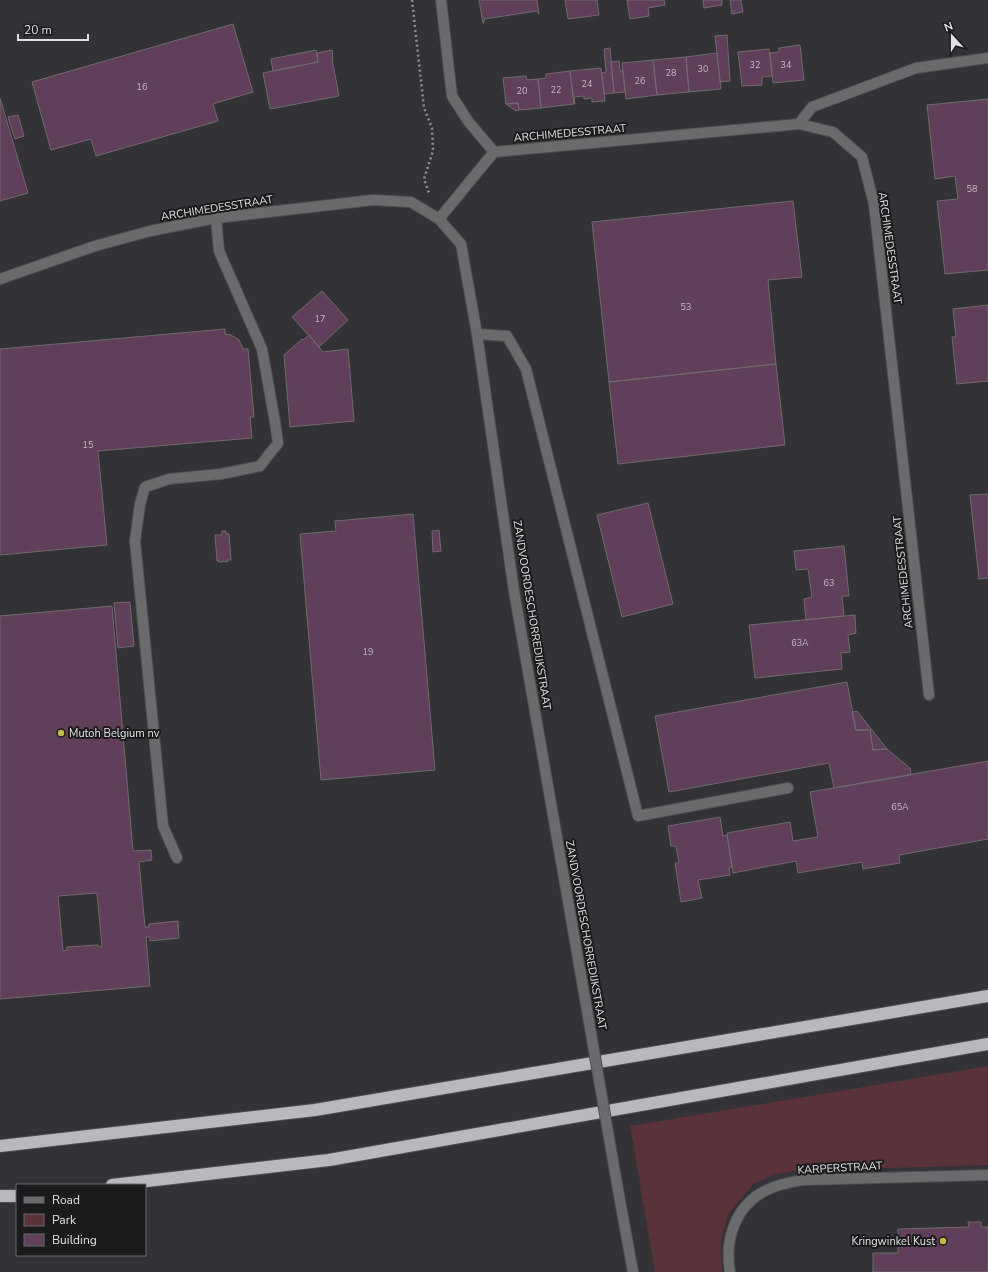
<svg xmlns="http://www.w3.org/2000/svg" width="988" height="1272" viewBox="0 0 988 1272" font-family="'Nunito Sans',sans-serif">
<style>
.green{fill:#5a323a}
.building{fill:#603f5a;stroke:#6e6a6d;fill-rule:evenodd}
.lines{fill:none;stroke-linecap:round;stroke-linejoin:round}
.lane-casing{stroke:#4f4e52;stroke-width:12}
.street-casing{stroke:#4f4e52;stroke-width:12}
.highway-casing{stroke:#4f4e52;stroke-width:14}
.path{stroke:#908f93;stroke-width:2.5;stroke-dasharray:2 3;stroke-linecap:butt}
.lane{stroke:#6a6b6d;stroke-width:10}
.street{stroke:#6a6b6d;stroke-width:10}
.highway{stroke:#b7b9be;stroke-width:12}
.street-bridge-casing{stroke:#4f4e52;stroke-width:12;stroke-linecap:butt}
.street-bridge{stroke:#6a6b6d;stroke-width:10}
.poi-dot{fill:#bfbe41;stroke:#1b1a1c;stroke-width:1.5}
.labels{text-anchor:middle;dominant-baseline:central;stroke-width:4;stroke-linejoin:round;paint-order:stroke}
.number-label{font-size:9px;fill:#c1b8c1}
.street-label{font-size:11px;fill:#e1e0e3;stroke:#1b1a1c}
.poi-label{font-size:11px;fill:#e1e0e3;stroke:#1b1a1c;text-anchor:start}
</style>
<rect width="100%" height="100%" fill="#333236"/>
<path class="green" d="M988 1066V1165L794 1171 774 1175 753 1184 728 1215 721 1242 722 1272H655L630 1126Z"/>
<path class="building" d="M479 0H537L539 14 537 11 484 19V23H483Z
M565 0H597L599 15 568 19Z
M627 0H664L665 5 648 8 649 16 630 19Z
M703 0H722V5L704 8Z
M730 0H741L743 12 732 14Z
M233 24 253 92 213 104 218 121 96 156 91 139 51 150 32 82Z
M727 35 730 81 720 82 715 36Z
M800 45 804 80 773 83 770 53 779 52V48Z
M610 48 614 93 604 94 602 73 606 72 604 49Z
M769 49 772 76 762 77V85L742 86 738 52Z
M316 50 318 62 273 71 271 59Z
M332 50 333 59H332L339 96 270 109 263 73 318 62 317 53Z
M717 53 721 89 689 92 686 57Z
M686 57 689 92 657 95 653 60Z
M653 60 657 95 626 99 622 63Z
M619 61 620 71H623L625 92 614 93 611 62Z
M601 68 605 101 592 102V98L584 99V96L574 97 575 104H574L570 71Z
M570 71 574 104 541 108 538 79 546 78V74Z
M526 76 527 80 538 79 541 108 519 110 518 103 506 104 503 78Z
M0 98 28 193 0 201Z
M988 99V270L945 274 937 201 958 199 955 176 935 179 927 105Z
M518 103 519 110 516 111 506 104Z
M18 115 24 136 15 139 8 117Z
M793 201 802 277 768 280 776 364 609 382 592 222Z
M322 291 348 320 319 347 292 317Z
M988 305V381L957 384 952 337H956L953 309Z
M225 329V334L231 335 239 340 243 349H248L254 417H250L252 438 98 451 107 545 0 555V349Z
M309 335 323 352 348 349 354 421 290 427 284 355 302 339 303 340Z
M776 364 785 445 618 464 609 382Z
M988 494V578L979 579 970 495Z
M648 503 673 604 622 617 597 515Z
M413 514 435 770 321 780 300 534 336 531 335 521Z
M439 530 441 551 433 552 432 531Z
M222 531H226V534H229L231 560H227V562L222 561 223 562H219V561H217L215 535H222Z
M844 546 849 596H842L844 616 806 620 804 599 812 597 808 569 796 570 794 551Z
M130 602 134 646 118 648 114 603Z
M112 606 133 851 151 850 152 860 139 862 145 927H149V924L178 921 179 938 150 941V937H146L150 986 0 999V616ZM97 893 102 947H99L98 945 67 947V950L63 951 58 896Z
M855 615 856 633 848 635 850 652 841 653 842 669 755 678 749 625Z
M847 682 856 730H870L873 750 887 749 910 768 911 775 834 788 829 763 669 792 655 716Z
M857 711 887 749 873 750 870 730H856L852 712Z
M988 761V839L899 855 900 863 863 869 862 862 798 873 796 861 733 873 727 833 790 822 793 841 818 837 810 792Z
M720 817 723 836 727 835 732 867H729L730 875 698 880 702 898 681 902 675 863H679L676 846H671L668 826Z
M968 1222H981V1227H988V1272H873V1253H898V1229L969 1227Z"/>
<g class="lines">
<defs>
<path id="lane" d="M799 124 812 107 916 68 988 58
M477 334 507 336 526 369 638 816 788 788
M177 858 163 826 135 541 140 504 145 487 169 479 221 474 260 466 278 443 275 422 262 349 219 251 216 218"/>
<path id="street" d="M441 0 452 96 468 121 494 152
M494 152 799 124 833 132 862 157 874 204 929 695
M439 219 494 152
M0 279 95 246 150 231 216 218 373 200 411 202 439 219 461 244 477 334 514 591 584 993
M617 1184 633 1272
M730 1272C724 1239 736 1203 769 1189 779 1184 791 1182 802 1180L988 1175"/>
<path id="highway" d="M0 1146 315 1110 988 996
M112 1185 329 1160 988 1044
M0 1196H17"/>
</defs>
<use href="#lane" class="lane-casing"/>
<use href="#street" class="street-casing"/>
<use href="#highway" class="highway-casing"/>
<path class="path" d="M412 0 424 108 432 128 433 151 424 179 429 193"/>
<use href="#lane" class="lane"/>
<use href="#street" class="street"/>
<use href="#highway" class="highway"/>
<defs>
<path id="street-bridge" d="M584 993 617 1184"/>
</defs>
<use href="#street-bridge" class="street-bridge-casing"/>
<use href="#street-bridge" class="street-bridge"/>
</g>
<g class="poi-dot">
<circle cx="61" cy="733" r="4"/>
<circle cx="943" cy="1241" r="4"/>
</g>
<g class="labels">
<g class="number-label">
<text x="755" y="65">32</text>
<text x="786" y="65">34</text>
<text x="703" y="69">30</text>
<text x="671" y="73">28</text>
<text x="640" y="81">26</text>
<text x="587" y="84">24</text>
<text x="142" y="87">16</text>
<text x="556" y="90">22</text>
<text x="522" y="91">20</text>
<text x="972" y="189">58</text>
<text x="686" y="307">53</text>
<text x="320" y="319">17</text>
<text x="88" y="445">15</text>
<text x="829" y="583">63</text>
<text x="800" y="643">63A</text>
<text x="368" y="652">19</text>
<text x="900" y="807">65A</text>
</g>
<g class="street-label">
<text transform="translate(570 133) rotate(-5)">ARCHIMEDESSTRAAT</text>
<text transform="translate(217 208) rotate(-9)">ARCHIMEDESSTRAAT</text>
<text transform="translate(890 248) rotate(82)">ARCHIMEDESSTRAAT</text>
<text transform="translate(903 572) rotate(-96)">ARCHIMEDESSTRAAT</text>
<text transform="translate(532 615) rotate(81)">ZANDVOORDESCHORREDIJKSTRAAT</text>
<text transform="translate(586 935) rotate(80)">ZANDVOORDESCHORREDIJKSTRAAT</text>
<text transform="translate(840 1168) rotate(-3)">KARPERSTRAAT</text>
</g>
<g class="poi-label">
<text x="69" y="733">Mutoh Belgium nv</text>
<text x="935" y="1241" text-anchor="end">Kringwinkel Kust</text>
</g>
</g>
<rect x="16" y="1184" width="130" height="72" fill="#1b1a1c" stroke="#6a696c"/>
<rect x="24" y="1197" width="20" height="6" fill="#6a6b6d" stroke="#6a696c"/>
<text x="52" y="1204" font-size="12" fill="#e1e0e3">Road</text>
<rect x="24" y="1214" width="20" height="12" fill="#5a323a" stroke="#6a696c"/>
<text x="52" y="1224" font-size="12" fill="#e1e0e3">Park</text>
<rect x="24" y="1234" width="20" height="12" fill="#603f5a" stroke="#6a696c"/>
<text x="52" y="1244" font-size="12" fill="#e1e0e3">Building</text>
<g transform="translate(952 36) rotate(339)" stroke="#1b1a1c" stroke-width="3" paint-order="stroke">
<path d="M0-3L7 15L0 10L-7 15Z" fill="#e1e0e3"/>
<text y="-6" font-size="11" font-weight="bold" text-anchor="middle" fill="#e1e0e3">N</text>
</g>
<path d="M18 34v6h70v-6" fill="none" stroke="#e1e0e3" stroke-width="2"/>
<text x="24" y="34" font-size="12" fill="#e1e0e3" stroke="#1b1a1c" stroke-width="3" paint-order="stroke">20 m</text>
</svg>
